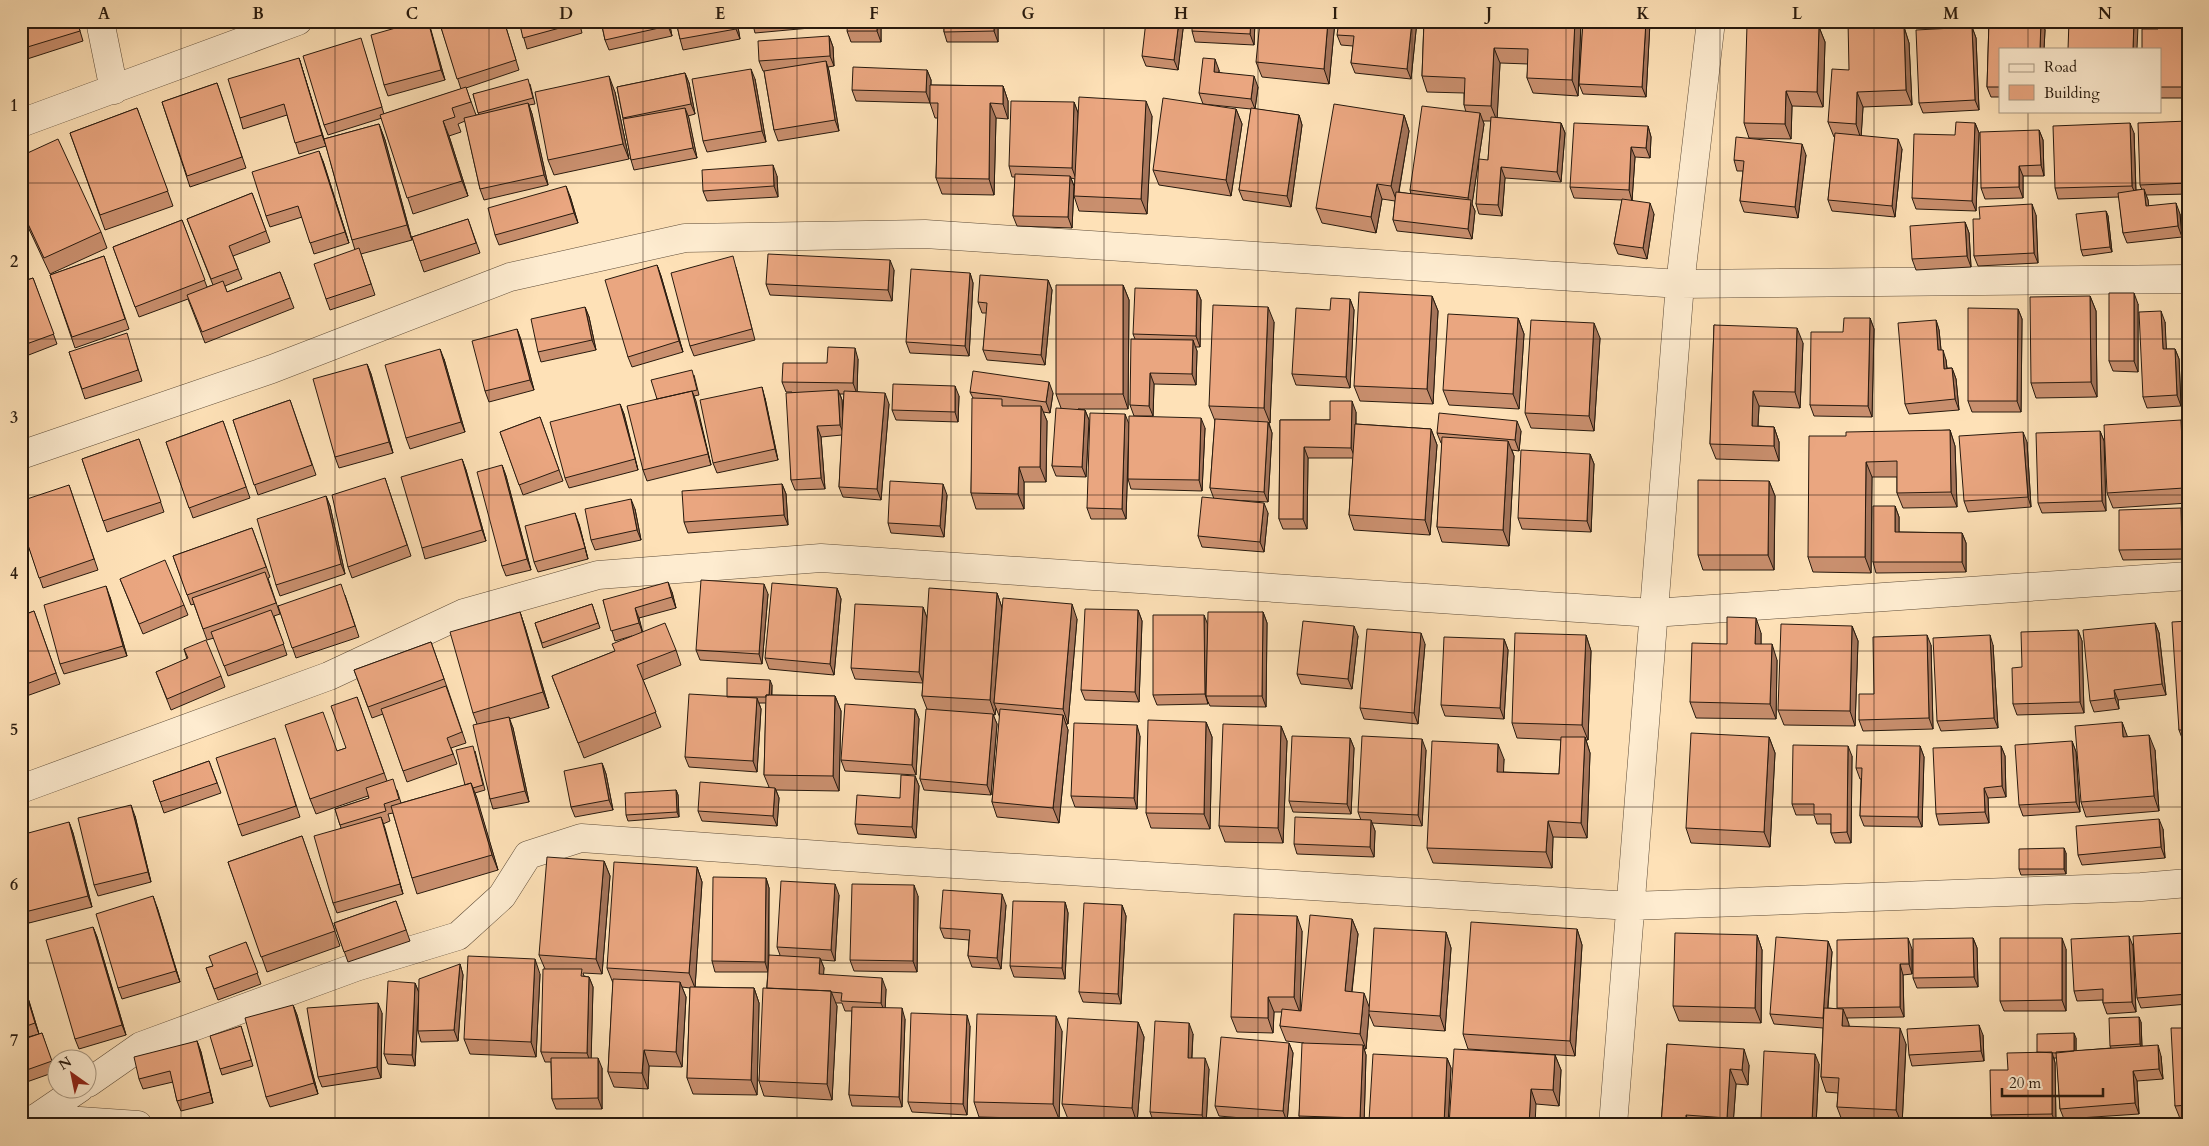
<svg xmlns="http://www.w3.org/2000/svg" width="2209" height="1146" viewBox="0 0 2209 1146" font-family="Cardo,serif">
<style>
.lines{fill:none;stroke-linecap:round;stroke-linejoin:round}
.street-casing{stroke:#5e4c38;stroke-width:29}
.street{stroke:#feecd0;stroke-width:28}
.wall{fill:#c98f6e;stroke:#281a0e;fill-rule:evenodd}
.shaded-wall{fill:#a4745a;stroke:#281a0e}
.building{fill:#eaa680;stroke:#281a0e}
.grid{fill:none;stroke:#281a0e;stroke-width:1;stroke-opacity:0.55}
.neatline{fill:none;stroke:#281a0e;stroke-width:2}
.grid-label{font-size:16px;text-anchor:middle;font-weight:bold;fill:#281a0e}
</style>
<rect width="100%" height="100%" fill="#fee1b7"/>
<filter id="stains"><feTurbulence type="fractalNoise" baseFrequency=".004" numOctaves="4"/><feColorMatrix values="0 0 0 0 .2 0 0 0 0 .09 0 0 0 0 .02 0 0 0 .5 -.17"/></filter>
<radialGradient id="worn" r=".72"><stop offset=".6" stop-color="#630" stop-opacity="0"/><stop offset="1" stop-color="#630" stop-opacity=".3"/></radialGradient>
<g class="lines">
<defs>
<path id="street" d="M100 21 114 90
M21 123 298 21
M21 455 272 369 510 277 685 238 925 234 1680 284 2188 279
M21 789 329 676 464 613 598 575 821 558 1653 613 2188 576
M88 1083 141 1046 356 967 458 936 502 896 528 855 581 838 890 860 1631 906 2141 887 2188 883
M36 1118 80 1088
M21 1122 36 1118 138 1125
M1613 1125 1680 284 1711 21"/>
</defs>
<use href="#street" class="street-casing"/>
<use href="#street" class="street"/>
</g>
<path class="wall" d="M21 21H77L83 41 21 61Z
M202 21H214L203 25Z
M428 21 445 80 388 96 384 85Z
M439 21H504L519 70 466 88 476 115H479L473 94 530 84 535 104 529 105 532 114 548 185 484 200 480 189 465 121 458 124 461 132 449 136 468 196 413 214 382 118 328 135 324 125 364 49 384 114 461 89Z
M519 21H579L582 33 527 49Z
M601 21H669L672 36 609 50 605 40Z
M676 21H737L740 39 683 50 680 39Z
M752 21H821V27L755 33Z
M881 21V42H851L847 31Z
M944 21H998V42H947L944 32Z
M1091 21H1138L1092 23Z
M1184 21 1178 70 1146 66 1142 56Z
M1255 21 1254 45 1195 42 1192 31Z
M1335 21 1329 84 1262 77 1256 62Z
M1417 21 1411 79 1355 73 1351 63 1353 46 1341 45 1337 35Z
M1424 21H1581L1578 96 1533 93 1527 78 1528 64 1500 63 1497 118 1561 123 1565 133 1561 182 1505 178 1502 216 1479 214 1476 204 1488 160 1491 121H1483L1484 124 1472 204 1475 211 1472 239 1397 231 1393 220 1395 201 1382 199 1376 233 1322 223 1316 208 1404 115 1409 131 1399 192 1411 194 1410 190 1466 112 1464 105V93L1427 92 1422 76Z
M1583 21H1650L1646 97 1583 94 1579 84Z
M1901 21V27H1904L1909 43 1912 105 1863 107 1861 136 1902 149 1895 217 1832 211 1828 200 1835 137H1834L1828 122 1849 70Z
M1989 21H2042L2045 30 2044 49H2000V97H1991L1987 87Z
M2188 21V98H2160V49L2158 29Z
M1819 27 1825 42 1823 107 1792 106 1791 139 1749 138 1744 123Z
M1972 27 1976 38 1979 110 1923 113 1919 103Z
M829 36 833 47 834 66 828 67 829 71 839 131 778 141 774 130 764 71H763L759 61Z
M299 58 324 139 379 124 385 140 412 240 361 254 375 295 330 310 326 299 355 250 352 240 326 146 299 154 287 115 243 129 240 118Z
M927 70 931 80V85L1003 86 1008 101V119L996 118 994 195 942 194 936 178 938 118H935L930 103 856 101 852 90Z
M1219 70V72L1258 87 1255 109 1299 115 1302 125 1291 207 1243 200 1239 190 1251 109 1203 104 1199 93Z
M685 73 689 83 695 114 688 116 697 158 634 170 631 160 617 87Z
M755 79 766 142 707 152 703 141Z
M217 83 246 168 190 187 162 102Z
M615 92 629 159 554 175 548 160Z
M1074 102 1078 113 1152 116 1147 214 1079 211 1074 196 1075 179 1071 178 1074 186 1072 228 1017 226 1013 216 1015 177H1012L1009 166Z
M137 108 173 206 105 230 70 133Z
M1236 109 1242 124 1231 196 1159 185 1153 170Z
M2188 121V194L2146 195 2148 200V206L2180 214 2182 237 2127 243 2123 233 2119 197 2058 199 2055 188 2134 133 2136 190H2142L2140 185Z
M1975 123 1979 133 1976 211 1916 209 1912 198 1955 135Z
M1648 126 1651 137 1650 158 1635 157 1632 200 1654 214 1647 259 1618 254 1614 244 1622 200 1574 198 1570 187Z
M2039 130 2043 140 2044 176H2023V198L1985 199 1981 188Z
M1806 155 1798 218 1744 212 1740 201 1743 171H1737L1734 160Z
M21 156 101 232 107 248 50 274 21 212Z
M323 161 349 243 314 254 302 217 270 227 266 216Z
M777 176 778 197 707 201 703 191Z
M252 193 270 242 233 256 242 279 225 286 227 292 280 272 294 308 205 343 188 299 139 317 113 247 182 220 207 287 213 285 187 219Z
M570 196 578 223 499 245 495 235Z
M2106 211 2108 216 2112 252 2083 256 2081 250Z
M2036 215 2038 263 1978 266 1974 256 1980 219Z
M468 219 480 253 424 272 412 237Z
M1965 222 1969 233 1971 267 1916 270 1912 259Z
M104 256 129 329 75 348 50 275Z
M657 265 661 276 683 352 632 367 628 357Z
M736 267 755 340 694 356 690 346Z
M894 270 892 301 770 295 766 284Z
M970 273 973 283 969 356 910 353 906 342Z
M33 278 57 344 21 358V282Z
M1048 280 1052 290 1045 365 987 360 983 350 987 313H982L978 302Z
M1123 285 1129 300 1128 409H1078L1085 410 1089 420 1086 477 1056 476 1052 466 1061 408 1056 394Z
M1197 290 1201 300 1200 347H1195L1197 351 1196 385 1154 384 1153 416H1134L1130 405 1135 339 1133 334Z
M1432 296 1438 311 1433 404 1360 401 1354 386Z
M2090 296 2096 311 2097 397 2036 398 2031 383Z
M1350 299 1354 310 1350 388 1296 385 1292 374 1330 310Z
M2138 304V372L2113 371 2109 361Z
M585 307 589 317 596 350 541 362 538 352Z
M2018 309 2022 319 2021 412H1972L1968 401Z
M1518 318 1524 334 1519 409 1449 405 1443 390Z
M1870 318 1874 329 1872 417 1814 416 1810 405 1843 332Z
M1936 320 1939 330 1941 350 1946 360 1947 368H1952L1956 379 1959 410 1909 414 1905 404Z
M1274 322 1270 423H1269L1272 433 1268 502 1214 499 1268 513 1264 552 1202 547 1198 536 1214 499 1210 488 1215 421 1209 406Z
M2165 322 2166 349H2175L2179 359 2181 406 2147 408 2143 397Z
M1714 325 1803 343 1800 408 1759 406 1758 426 1774 427 1779 442V461L1716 459 1710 444Z
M517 329 521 340 534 390 489 402 485 391Z
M1600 338 1594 431 1531 428 1525 413Z
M130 344 142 381 85 399 69 352Z
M444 359 465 432 410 449 406 438Z
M858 359 857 391 889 404 881 500 843 497 839 487 842 435 821 437 825 489 795 490 791 480 792 392H786L782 382 827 363ZM840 394H844L843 415 842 400Z
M367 364 371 374 393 453 339 468 335 457Z
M694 375 699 395 694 396 711 465 647 481 643 470 656 399Z
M970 392 1053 393 1050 413 1043 412 1047 421 1046 482H1024V509H976L971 493 973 398Z
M959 396 958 422 896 420 892 410Z
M765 398 778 460 717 473 713 463Z
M290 400 316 475 258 495 233 420Z
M620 404 624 414 638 470 569 488 565 478Z
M1356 412V424L1431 429 1437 445 1430 535 1354 530 1349 515 1353 458H1308L1307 529H1283L1279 519 1280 420H1330Z
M540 417 563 481 523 495 500 432Z
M223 421 250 498 193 518 166 442Z
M1129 424 1126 519H1091L1087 508Z
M1205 428 1202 491 1131 489 1128 479Z
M1950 430 1955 446 1957 507 1903 508 1897 493V477H1872L1871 573 1813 572 1808 557 1846 436Z
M1521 431 1519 451 1512 450 1514 456 1509 546 1442 542 1437 527 1442 444 1441 443 1437 433Z
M2100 431 2104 441 2106 511 2042 513 2038 503Z
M2186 435 2188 464V503L2113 508 2107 493Z
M139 439 164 512 107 532 82 459Z
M2027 442 2031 507 1968 512 1964 501Z
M1590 454 1594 464 1591 532 1522 529 1518 518Z
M462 459 466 470 486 541 425 559 422 548Z
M502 465 506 476 531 570 506 576 502 566Z
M385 478 411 556 352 578 348 567Z
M1769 481 1775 496 1774 570H1703L1698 555Z
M782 484 786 494 788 525 688 533 684 522Z
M69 485 98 570 43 588 21 524Z
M947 495 944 537 891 533 888 523Z
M326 496 330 506 345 574 280 596 276 585Z
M1895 506 1899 517V532L1962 533 1966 543V572L1876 573 1873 562Z
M635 509 641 540 595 550 591 540Z
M2185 519 2186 559 2123 560 2119 550Z
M579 524 588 559 538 572 534 562Z
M252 528 270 577 268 578 280 614 274 616 287 655 228 676 214 638 207 640 194 604 191 605 173 556Z
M120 579 184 605 188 615 143 634Z
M837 588 841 599 834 675 769 669 765 658Z
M672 592 676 608 639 618 642 632 676 650 681 665 643 680 661 727 584 758 552 676 615 651 632 636 615 641 603 600Z
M997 593 1002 608 1077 619 1068 724H1066L1068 730 1059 823 997 817 992 802 1000 718 996 708 995 715H993L997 724 991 795 924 790 920 779 927 709 922 696 923 683 855 679 851 668 923 607 927 618Z
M768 594 762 664 700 660 696 650Z
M345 595 359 637 296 658 278 606Z
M110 597 127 656 64 674 60 664Z
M592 604 600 628 543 648 535 623Z
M1138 610 1142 621 1139 702 1085 700 1081 690Z
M34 611 60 684 21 698V616Z
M520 612 525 627 549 708 509 719 513 728 529 802 493 809 490 799 477 724 473 713Z
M1263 612 1267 623 1266 707 1210 706 1208 702V704L1157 705 1153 695 1208 624Z
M2188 621V745L2185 746 2179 730Z
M2155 623 2159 633 2166 695 2118 700 2119 709 2094 712 2090 701Z
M1852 626 1858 641 1855 726 1784 725 1778 710Z
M2078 630 2082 641 2084 713 2017 715 2013 704 2022 667Z
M1761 633V644L1777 660 1776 719 1696 718 1690 702 1727 644Z
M1586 635 1591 651 1588 740H1586L1590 753 1587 838 1553 837 1552 868 1433 863 1427 848 1504 759 1503 772 1559 774 1561 740 1517 738 1512 723Z
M1358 636 1352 689 1301 684 1297 674Z
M1504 639 1508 650 1504 719 1445 716 1441 705Z
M431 642 448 690 466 743 451 748 457 764 407 782 383 714 372 718 354 670Z
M1425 644 1418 724 1364 719 1360 708Z
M1931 645 1933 729 1863 731 1859 720 1874 694Z
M1993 645 1998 728 1941 731 1937 721Z
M184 649 221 676 225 687 171 710 156 672 187 659Z
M772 685V695L835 696 841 711 839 791 776 790 779 798 777 826 702 821 698 811 769 787 764 775 766 703H759L761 709 757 772 689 767 685 757 727 697Z
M357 697 387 781 397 790 401 803 465 785 475 751 485 790 475 793 498 870 417 894 412 878 393 813 388 814 390 821 383 824 403 894 337 913 333 903 341 828 335 809 369 798 368 796 316 814 310 799 337 751 346 748Z
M915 709 919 719 916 775 845 771 841 760Z
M1206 722 1212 737 1210 829 1151 828 1146 813Z
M2122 722 2127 737 2155 750 2159 811 2086 817 2081 802Z
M1281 726 1287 741 1283 843 1225 842 1219 826Z
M1140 736 1137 809 1075 807 1071 796Z
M1769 737 1775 753 1770 847 1691 843 1686 828Z
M1350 738 1354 748 1351 814 1293 812 1289 801Z
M2072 741 2076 752 2080 812 2023 816 2019 805Z
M1920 746 1924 757 1922 827 1864 826 1860 816 1861 779H1860L1856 768Z
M2001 746 2005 756 2006 797 1988 798 1989 823 1939 825 1936 814Z
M278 749 300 817 242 836 238 825Z
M1426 750 1422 826 1372 823 1375 831 1374 857 1297 854 1294 844 1361 820 1358 812Z
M1852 756 1851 843H1835L1831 833V824H1817L1814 815H1796L1792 804Z
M209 761 221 793 164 813 153 781Z
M602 763 606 774 613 810 575 817 571 807Z
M915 776 919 786 916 838 858 834 855 824 900 798Z
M676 790 678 795 679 817 628 821 626 815Z
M135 816 151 882 98 896 94 885Z
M69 822 73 833 92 907 29 923 25 912Z
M2163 829 2165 858 2082 865 2078 855Z
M302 836 340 946 267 972 228 862Z
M2066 853V874L2021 875 2019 869Z
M604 861 610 876 602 974 583 973 584 976 589 977 593 987 591 1058 602 1068V1109H556L552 1099 551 1062H545L541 1052 545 969 539 955Z
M697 867 702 882 695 987 754 988 759 1003 757 1095 693 1094 687 1078 690 988 682 987 686 997 682 1067 649 1066 648 1089 614 1087 608 1072 613 983 607 968Z
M766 878 769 888V962L780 955 777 947 839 895 835 961 821 960 824 968 823 975 886 989 885 1008 905 1019 902 1107 852 1106 849 1095 852 1011H845L842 1003H835L837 1006 832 1100 764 1096 759 1081 768 972H715L712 961Z
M918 896 917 972 854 971 850 960Z
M396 901 410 941 348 962 334 923Z
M1065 902 1068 913 1065 979 1014 977 1010 966Z
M1006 905 1001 969 972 967 968 956 969 940 944 938 940 928Z
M1122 905 1126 916 1121 1004 1083 1002 1079 992Z
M157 907 180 982 122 999 118 988Z
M1352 919 1358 934 1352 992 1369 1006 1446 932 1451 948 1445 1031 1374 1026 1369 1014 1366 1049H1364L1366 1055 1364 1125H1302L1299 1116 1304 1043 1286 1041 1280 1026 1282 1012H1274L1273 1033 1237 1032 1231 1017 1302 931 1300 1011H1301Z
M93 927 97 937 126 1035 79 1049 75 1039Z
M1577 929 1582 945 1575 1056 1468 1049 1463 1034Z
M1757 935 1762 950 1761 1023 1679 1021 1673 1006Z
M1973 938 1977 948 1978 987 1917 988 1913 978Z
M2188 940V1004L2141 1008 2137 998Z
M1828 941 1832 952 1828 1008 1838 1009 1912 949V974L1903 975 1904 1017 1847 1018 1849 1026 1906 1044 1902 1125 1843 1123 1837 1107 1838 1093 1826 1092 1821 1077 1823 1028 1774 1024 1770 1014Z
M246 942 261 984 218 1000 206 968 213 966Z
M2133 946 2136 1012 2107 1014 2103 1003V1000L2077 1001 2074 991Z
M2066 949V1011H2004L2000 1001Z
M460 964 463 975 458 1041 421 1042 418 1031V1006L415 1066 388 1064 384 1054 415 983 419 993Z
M540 974 536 1057 470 1054 464 1039Z
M21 975 39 1034 21 1039Z
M293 1005 297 1015 318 1094 270 1107 266 1097Z
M382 1013 381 1078 322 1087 318 1077Z
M1138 1022 1144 1037 1137 1123 1068 1119 1062 1104Z
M2141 1022 2142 1046 2161 1056 2163 1079 2137 1081 2139 1114 2064 1119 2060 1109 2057 1058H2054L2055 1063 2056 1125H1994L1991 1115 2008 1070 2037 1052 2076 1038V1051L2111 1048 2110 1046Z
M241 1026 253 1066 222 1075 220 1069Z
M970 1026 967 1115 912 1112 908 1102Z
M2188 1028V1121H2181L2175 1106Z
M1062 1031 1059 1119 979 1117 974 1102Z
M42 1033 55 1072 21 1084V1040Z
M1193 1034 1192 1058 1209 1069 1206 1125 1154 1123 1150 1112Z
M1983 1035 1984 1061 1912 1066 1909 1055Z
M197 1041 201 1052 213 1103 181 1111 177 1101 173 1082 143 1089 139 1079Z
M1289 1043 1293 1053 1287 1122 1219 1116 1215 1106Z
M1667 1044 1749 1065 1748 1085 1736 1084 1733 1125H1661Z
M1555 1055 1561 1070 1559 1106 1536 1104 1449 1125Z
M1447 1058 1451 1068 1448 1125H1371L1369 1121Z
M1819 1064 1816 1125H1763L1761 1119Z"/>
<path class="shaded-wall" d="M428 21 431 30 445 80 441 70Z
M667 21H669L672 36 668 26Z
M735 21H737L740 39 736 29Z
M877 21H881V42L877 31Z
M994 21H998V42L994 31Z
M1179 21H1184L1178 70 1174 60Z
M1251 21H1255L1254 45 1250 34Z
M1328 21H1335L1329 84 1324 69Z
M1412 21H1417L1411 79 1407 69Z
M1575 21H1581L1578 96 1572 80Z
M1646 21H1650V23L1646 97 1642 87Z
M1896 21H1901L1902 43 1896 27Z
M2041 21H2042L2045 30 2044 49H2040Z
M2134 21H2136L2138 26 2137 49H2133Z
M1819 27 1825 42 1823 107 1817 92Z
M1904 27 1909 43 1912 105 1906 90Z
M1972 27 1976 38 1979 110 1975 100Z
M829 36 833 47 834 66 830 56Z
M1494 48 1500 63 1497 121 1491 106Z
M299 58 302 68 326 146 322 135Z
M1215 59 1219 70 1218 82 1214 72Z
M826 61 829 71 839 131 835 120Z
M751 69 755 79 766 142 762 131Z
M927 70 931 80 930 103 926 92Z
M685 73 689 83 695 114 691 104Z
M609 76 615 92 629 159 623 144Z
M1254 76 1258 87 1255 109 1251 99Z
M1003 86 1008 101V119L1003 104Z
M1786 91 1792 106 1791 139 1785 124Z
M1857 92 1863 107 1861 139 1856 124Z
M1146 101 1152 116 1147 214 1141 199Z
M1074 102 1078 113 1076 179 1072 168Z
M528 103 532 114 548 185 544 175Z
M990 103 996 118 994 195 989 179Z
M685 108 689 118 697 158 693 148Z
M1236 109 1242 124 1231 196 1226 180Z
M1480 113 1484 124 1472 204 1475 211 1472 239 1468 229 1471 205 1468 198Z
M1299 115 1302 125 1291 207 1287 196Z
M1404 115 1409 131 1397 202 1391 186Z
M443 121 449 136 468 196 462 181Z
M1561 123 1565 133 1561 182 1557 172Z
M1975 123 1979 133 1976 211 1972 201Z
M2130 123 2134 133 2136 196 2132 186Z
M379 124 385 140 412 240 407 225Z
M1648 126 1651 137 1650 158 1646 148Z
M2039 130 2043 140 2044 176 2041 165Z
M1898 139 1902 149 1895 217 1892 206Z
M1802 144 1806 155 1798 218 1795 207Z
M1631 147 1635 157 1632 201 1629 190Z
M319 151 323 161 349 243 345 232Z
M773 165 777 176 778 197 774 186Z
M2019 166 2023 176V198L2019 187Z
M1501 167 1505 178 1502 216 1498 205Z
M1070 176 1074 186 1072 228 1068 217Z
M1377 184 1382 199 1376 233 1371 217Z
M566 186 570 196 578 223 574 213Z
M2144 189 2148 200 2150 217 2146 206Z
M1650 203 1654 214 1647 259 1643 248Z
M2176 203 2180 214 2182 237 2178 226Z
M2032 204 2036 215 2038 263 2034 253Z
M2106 211 2108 216 2112 252 2110 247Z
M1965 222 1969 233 1971 267 1967 256Z
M890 260 894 270 892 301 888 290Z
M657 265 661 276 683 352 679 341Z
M970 273 973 283 969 356 965 346Z
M1048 280 1052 290 1045 365 1041 355Z
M1123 285 1129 300 1128 409 1123 394Z
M1197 290 1201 300 1200 347 1196 336Z
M2134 293 2138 304V372L2134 361Z
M1432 296 1438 311 1433 404 1427 389Z
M2090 296 2096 311 2097 397 2091 382Z
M1350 299 1354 310 1350 388 1346 377Z
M585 307 589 317 596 350 592 340Z
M1268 307 1274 322 1270 423 1264 408Z
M2018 309 2022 319 2021 412 2017 401Z
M2161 311 2165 322 2167 360 2163 349Z
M1518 318 1524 334 1519 409 1513 394Z
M1870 318 1874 329 1872 417 1868 406Z
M1936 320 1939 330 1942 360 1938 350Z
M1594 323 1600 338 1594 431 1589 416Z
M1797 328 1803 343 1800 408 1795 392Z
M517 329 521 340 534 390 530 380Z
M1193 340 1197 351 1196 385 1192 374Z
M855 348 858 359 857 394 853 383Z
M440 349 444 359 465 432 461 422Z
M2175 349 2179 359 2181 406 2177 395Z
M1943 350 1946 360 1948 379 1944 369Z
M367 364 371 374 393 453 389 442Z
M1952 368 1956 379 1959 410 1955 399Z
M1150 373 1154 384 1153 416 1149 406Z
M1049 382 1053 393 1050 413 1046 402Z
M955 386 959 396 958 422 955 412Z
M762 387 765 398 778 460 775 449Z
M838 390 842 400 844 435 840 425Z
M692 391 696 401 711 465 708 454Z
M1753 391 1759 406 1757 441 1752 426Z
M885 393 889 404 881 500 877 489Z
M1352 401 1356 412 1355 458 1351 448Z
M620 404 624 414 638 470Z
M1041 406 1047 421 1046 482 1040 467Z
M1085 410 1089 420 1086 477 1082 467Z
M1125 414 1129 424 1126 519 1122 509Z
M1201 418 1205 428 1202 491 1199 480Z
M2181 420 2186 435 2188 464V497L2184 488Z
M1517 421 1521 431 1519 451 1515 440Z
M1268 422 1272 433 1268 502 1264 492Z
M817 426 821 437 825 489 821 478Z
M1774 427 1779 442V461L1774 446Z
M1431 429 1437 445 1430 535 1425 520Z
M1950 430 1955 446 1957 507 1951 492Z
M2100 431 2104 441 2106 511 2102 501Z
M2023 432 2027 442 2031 507 2028 497Z
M1508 441 1514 456 1509 546 1503 530Z
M1304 447 1308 458 1307 529 1303 519Z
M1590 454 1594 464 1591 532 1587 521Z
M462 459 466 470 486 541 482 530Z
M1866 462 1872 477 1871 573 1865 557Z
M502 465 506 476 531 570 527 559Z
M1019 467 1024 482V509L1018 494Z
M1769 481 1775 496 1774 570 1768 555Z
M782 484 786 494 788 525 784 515Z
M943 484 947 495 944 537 940 526Z
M326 496 330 506 345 574 341 564Z
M631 499 635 509 641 540 637 530Z
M1264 503 1268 513 1264 552 1260 542Z
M1895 506 1899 517V543L1895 532Z
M2181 508 2185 519 2186 559 2182 549Z
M575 513 579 524 588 559 585 548Z
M1962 533 1966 543V572L1962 562Z
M668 582 672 592 676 608 672 597Z
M764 584 768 594 762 664 759 654Z
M106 586 110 597 127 656 123 646Z
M837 588 841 599 834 675 830 664Z
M997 593 1002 608 994 703 996 708 995 715 990 700Z
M1072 604 1077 619 1068 724 1063 709Z
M923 607 927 618 923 683 919 672Z
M635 608 639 618 643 633 639 623Z
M1138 610 1142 621 1139 702 1135 692Z
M520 612 525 627 549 708 543 692Z
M1263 612 1267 623 1266 707 1262 696Z
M1204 615 1208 625 1206 696 1208 702V704L1205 694Z
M1756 618 1761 633V659L1755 644Z
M2155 623 2159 633 2166 695 2162 684Z
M1354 626 1358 636 1352 689 1348 679Z
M1852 626 1858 641 1855 726 1850 711Z
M2078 630 2082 641 2084 713 2080 702Z
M1421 633 1425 644 1418 724 1414 713Z
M1586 635 1591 651 1588 740 1582 725Z
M1927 635 1931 645 1933 729 1929 718Z
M1990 635 1993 645 1998 728 1994 718Z
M1504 639 1508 650 1504 719 1500 708Z
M1772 644 1777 660 1776 719 1770 704Z
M770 680 772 685 771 703 769 697Z
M2114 690 2118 700 2119 709 2115 698Z
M835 696 841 711 839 791 833 776Z
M757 698 761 709 757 772 753 761Z
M915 709 919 719 916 775 912 765Z
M993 714 997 724 991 795 987 785Z
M1063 715 1068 730 1059 823 1053 808Z
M509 717 513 728 529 802 525 791Z
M1206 722 1212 737 1210 829 1204 814Z
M2122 722 2128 738 2123 737Z
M1137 725 1140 736 1137 809 1134 798Z
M1281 726 1287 741 1283 843 1278 828Z
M2149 735 2155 750 2159 811 2154 796Z
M1585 737 1590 753 1587 838 1581 823Z
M1769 737 1775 753 1770 847 1764 832Z
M1350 738 1354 748 1351 814 1347 804Z
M1422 739 1426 750 1422 826 1418 815Z
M2072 741 2076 752 2080 812 2076 802Z
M1498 744 1504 759 1503 787 1497 772Z
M1848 746 1852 756 1851 843 1847 832Z
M1920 746 1924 757 1922 827 1918 817Z
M2001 746 2005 756 2006 797 2002 786Z
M602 763 606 774 613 810 609 800Z
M915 776 919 786 916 838 912 827Z
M471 783 477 798 498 870 492 855Z
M775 788 779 798 777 826 773 816Z
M1984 788 1988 798 1989 823 1985 812Z
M676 790 678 795 679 817 677 812Z
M131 805 135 816 151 882 148 872Z
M381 817 385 828 403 894 400 884Z
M2159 819 2163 829 2165 858 2161 847Z
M1371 820 1375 831 1374 857 1370 847Z
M1548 821 1553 837 1552 868 1546 852Z
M69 822 73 833 92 907 88 896Z
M2064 848 2066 853V874L2064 869Z
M604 861 610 876 602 974 596 959Z
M697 867 702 882 695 988 689 973Z
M766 878 769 888 768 972 765 962Z
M835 884 839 895 835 961 831 950Z
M914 885 918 896 917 972 913 961Z
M1002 894 1006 905 1001 969 997 958Z
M153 896 157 907 180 982 176 971Z
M1065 902 1068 913 1065 979 1062 968Z
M1122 905 1126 916 1121 1004 1118 994Z
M1297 916 1302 931 1300 1013 1294 997Z
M1352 919 1358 934 1350 1007 1345 991Z
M93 927 97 937 126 1035 122 1025Z
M1577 929 1582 945 1575 1056 1570 1041Z
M1446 932 1451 948 1445 1031 1440 1016Z
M2185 933 2188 940V968Z
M1757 935 1762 950 1761 1023 1755 1008Z
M2129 936 2133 946 2136 1012 2132 1002Z
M1908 938 1912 949V974L1909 964Z
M1973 938 1977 948 1978 987 1974 977Z
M2062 938 2066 949V1011L2062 1000Z
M1828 941 1832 952 1826 1028 1823 1018Z
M820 958 824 968 823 985 819 974Z
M535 959 540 974 536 1057 531 1042Z
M460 964 463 975 458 1041 454 1030Z
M1900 964 1903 975 1904 1017 1900 1007Z
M21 975 39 1034 35 1023Z
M589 977 593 987 591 1064 587 1053Z
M882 978 886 989 885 1013 881 1003Z
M680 982 686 997 682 1067 676 1052Z
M415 983 419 993 415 1066 412 1055Z
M754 988 759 1003 757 1095 751 1080Z
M831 991 837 1006 832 1100 827 1084Z
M1364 993 1370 1009 1369 1011V1013L1366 1049 1360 1034Z
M1268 997 1274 1012 1273 1033 1268 1018Z
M378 1003 382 1013 381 1078 377 1067Z
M293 1005 297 1015 318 1094 314 1083Z
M902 1008 905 1019 902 1107 899 1097Z
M1843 1009 1849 1024 1848 1041 1842 1026Z
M967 1015 970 1026 967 1115 963 1104Z
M1056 1016 1062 1031 1059 1119 1053 1104Z
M2139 1017 2141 1022 2142 1049 2140 1044Z
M1138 1022 1144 1037 1137 1123 1132 1108Z
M1189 1023 1193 1034 1191 1068 1188 1058Z
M1979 1025 1983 1035 1984 1061 1981 1051Z
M1900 1028 1906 1044 1902 1125 1896 1110Z
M2074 1033 2076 1038V1058L2074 1052Z
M197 1041 201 1052 213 1103 210 1092Z
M1289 1043 1293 1053 1287 1122 1283 1111Z
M1363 1045 1366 1055 1364 1125H1362L1360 1118Z
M2158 1045 2161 1056 2163 1079 2159 1069Z
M1744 1049 1749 1065 1748 1085 1742 1070Z
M644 1050 649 1066 648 1089 642 1073Z
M2052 1052 2055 1063 2056 1125 2052 1114Z
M1815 1054 1819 1064 1816 1125H1813L1812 1122Z
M1555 1055 1561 1070 1559 1106 1553 1090Z
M598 1058 602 1068V1109L598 1098Z
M1205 1058 1209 1069 1206 1125 1202 1115Z
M1447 1058 1451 1068 1448 1125H1444Z
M1730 1069 1736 1084 1733 1125H1729L1727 1118Z
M2133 1071 2137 1081 2139 1114 2135 1103Z
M1531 1089 1536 1104 1535 1125H1529Z
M1686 1115 1690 1125H1686Z"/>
<path class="building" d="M21 21H77L80 31 21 49Z
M420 21H428L441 70 384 85 371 35Z
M439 21H504L516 60 457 79Z
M519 21H578V23L523 38Z
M601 21H667L668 26 605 40Z
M676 21H735L736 29 680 39Z
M848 21H877V31H847Z
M944 21H994V31L944 32Z
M1146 21H1179L1174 60 1142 56Z
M1192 21H1251L1250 34 1192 31Z
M1260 21H1328L1324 69 1256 62Z
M1339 21H1412L1407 69 1351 63 1354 36 1337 35Z
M1424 21H1575L1572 80 1527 78 1528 49 1494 48 1491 106 1464 105 1465 78 1422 76Z
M1583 21H1646L1642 87 1579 84Z
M1848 21H1896V27H1904L1906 90 1857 92 1856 124 1828 122 1832 69 1849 70Z
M1989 21H2041L2040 49H2000V87H1987Z
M2069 21H2134L2133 49H2068Z
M2158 21H2188V87H2160V49H2142V29H2158Z
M1747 25 1819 27 1817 92 1786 91 1785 124 1744 123Z
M1972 27 1975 100 1919 103 1916 30Z
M829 36 830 56 759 61 758 41Z
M361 38 382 107 324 125 303 56Z
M299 58 322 135 295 143 284 104 240 118 228 79Z
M1203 58 1215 59 1214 72 1254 76 1251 99 1199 93Z
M826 61 835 120 774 130 764 71Z
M853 67 927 70 926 92 852 90Z
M751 69 762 131 703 141 692 79Z
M685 73 691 104 623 118 617 87Z
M609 76 623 144 548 160 535 92Z
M528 79 533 98 478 113 473 94Z
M217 83 242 157 187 176 162 102Z
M930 85 1003 86V104L990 103 989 179 936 178 938 103H930Z
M466 87 471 102 452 108 455 117 443 121 462 181 407 198 380 115Z
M1079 97 1146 101 1141 199 1074 196Z
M1163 98 1236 109 1226 180 1153 170Z
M1011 101 1074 102 1072 168 1009 166Z
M528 103 544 175 480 189 464 118Z
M1334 104 1404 115 1391 186 1377 184 1371 217 1316 208Z
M1422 106 1480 113 1468 198 1410 190Z
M137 108 168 191 100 215 70 133Z
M685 108 693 148 631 160 623 119Z
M1251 108 1299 115 1287 196 1239 190Z
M1491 117 1561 123 1557 172 1501 167 1498 205 1476 204 1479 159 1488 160Z
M2188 121V183L2140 185 2138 123Z
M1956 122 1975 123 1972 201 1912 198 1914 134 1955 135Z
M1574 123 1648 126 1646 148 1631 147 1629 190 1570 187Z
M2130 123 2132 186 2055 188 2053 126Z
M379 124 407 225 352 240 324 139Z
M2039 130 2041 165 2019 166V187L1981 188 1980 132Z
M1835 133 1898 139 1892 206 1828 200Z
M1736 137 1802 144 1795 207 1740 201 1744 161 1734 160Z
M58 139 101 232 44 258 21 209V156Z
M319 151 345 232 310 243 298 206 266 216 252 172Z
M773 165 774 186 703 191 702 170Z
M1015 174 1070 176 1068 217 1013 216Z
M566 186 574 213 495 235 488 208Z
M2144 189 2146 206 2176 203 2178 226 2123 233 2118 193Z
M1396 192 1471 200 1468 229 1393 220Z
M252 193 266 231 229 246 238 269 211 279 187 219Z
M1622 199 1650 203 1643 248 1614 244Z
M2032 204 2034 253 1974 256 1973 219H1980L1979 207Z
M2106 211 2110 247 2081 250 2076 214Z
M468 219 476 243 420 261 412 237Z
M182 220 205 280 135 307 113 247Z
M1965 222 1967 256 1912 259 1910 226Z
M359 248 371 284 326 299 314 264Z
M768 254 890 260 888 290 766 284Z
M104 256 125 319 72 337 50 275Z
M733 256 752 329 690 346 671 273Z
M657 265 679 341 628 357 605 280Z
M911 269 970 273 965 346 906 342Z
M280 272 290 298 202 332 187 295 223 281 227 292Z
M980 275 1048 280 1041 355 983 350 987 303 978 302Z
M33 278 54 334 21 346V282Z
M1056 285H1123V394H1056Z
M1135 288 1197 290 1196 336 1133 334Z
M1359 292 1432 296 1427 389 1354 386Z
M2109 293H2134V361H2109Z
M2090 296 2091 382 2031 383 2030 297Z
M1331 298 1350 299 1346 377 1292 374 1296 308 1330 310Z
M1213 305 1268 307 1264 408 1209 406Z
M585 307 592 340 538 352 531 319Z
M1968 308 2018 309 2017 401H1968Z
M2161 311 2163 349H2175L2177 395 2143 397 2139 312Z
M1448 314 1518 318 1513 394 1443 390Z
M1844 318H1870L1868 406 1810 405 1811 332H1843Z
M1531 320 1594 323 1589 416 1525 413Z
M1936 320 1938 350H1943L1944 369 1952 368 1955 399 1905 404 1898 323Z
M1714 325 1797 328 1795 392 1753 391 1752 426 1774 427V446L1710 444Z
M517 329 530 380 485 391 472 341Z
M127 333 138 370 82 389 69 352Z
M1131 339 1193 340 1192 374 1150 373 1149 406 1130 405Z
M828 347 855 348 853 383 782 382 783 363H827Z
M440 349 461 422 406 438 385 365Z
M367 364 389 442 335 457 313 379Z
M692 370 697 390 657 399 651 380Z
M973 371 1049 382 1046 402 970 392Z
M893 384 955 386V412L892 410Z
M762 387 775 449 713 463 700 400Z
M838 390 840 425 817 426 821 478 791 480 786 393Z
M692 391 708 454 643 470 627 406Z
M844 391 885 393 877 489 839 487Z
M972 398 1002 399V406H1041L1040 467H1019L1018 494 971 493Z
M290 400 312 465 254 485 233 420Z
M1330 401H1352L1351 448 1304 447 1303 519H1279L1280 420H1330Z
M620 404 635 459 565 478 550 422Z
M1056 408 1085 410 1082 467 1052 466Z
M1090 413 1125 414 1122 509 1087 508Z
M1439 413 1517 421 1515 440 1437 433Z
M1129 416 1201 418 1199 480 1128 479Z
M540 417 559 470 519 485 500 432Z
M1215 419 1268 422 1264 492 1210 488Z
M2181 420 2184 488 2107 493 2104 425Z
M223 421 246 487 189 508 166 442Z
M1355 424 1431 429 1425 520 1349 515Z
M1950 430 1951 492 1897 493V461L1866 462 1865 557H1808L1809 436H1846V432Z
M2100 431 2102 501 2038 503 2036 433Z
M2023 432 2028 497 1964 501 1959 436Z
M1442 437 1508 441 1503 530 1437 527Z
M139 439 161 502 103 521 82 459Z
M1521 450 1590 454 1587 521 1518 518Z
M462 459 482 530 422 548 401 477Z
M502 465 527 559 502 566 477 472Z
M385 478 407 545 348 567 332 495Z
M1698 480 1769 481 1768 555H1698Z
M890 481 943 484 940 526 888 523Z
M782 484 784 515 684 522 682 491Z
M69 485 94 559 39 578 21 524V501Z
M326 496 341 564 276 585 257 519Z
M1202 497 1264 503 1260 542 1198 536Z
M631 499 637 530 591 540 585 509Z
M1873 506H1895V532L1962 533V562H1873Z
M2181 508 2182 549 2119 550V510Z
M575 513 585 548 534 562 525 526Z
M252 528 266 567 187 595 173 556Z
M165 560 184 605 139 624 120 579Z
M265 572 276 603 203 629 192 598Z
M701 580 764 584 759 654 696 650Z
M668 582 672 597 635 608 639 623 611 631 603 600Z
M772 583 837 588 830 664 765 658Z
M341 584 355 626 292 648 278 606Z
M106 586 123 646 60 664 44 605Z
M929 588 997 593 990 700 922 696Z
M1003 598 1072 604 1063 709 994 703Z
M592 604 598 623 542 643 535 623Z
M855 604 923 607 919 672 851 668Z
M1085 609 1138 610 1135 692 1081 690Z
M271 610 284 644 224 666 211 632Z
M34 611 56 673 21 686V616Z
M520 612 543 692 473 713 450 632Z
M1208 612H1263L1262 696H1206Z
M1153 615H1204L1205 694 1153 695Z
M1727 617 1756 618 1755 644H1772L1770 704 1690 702 1692 643 1727 644Z
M1303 621 1354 626 1348 679 1297 674Z
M2188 621V730H2179L2172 622Z
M665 623 676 650 637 665 656 712 578 743 552 676 615 651 612 644Z
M2155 623 2162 684 2114 690 2115 698 2090 701 2083 630Z
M1781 624 1852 626 1850 711 1778 710Z
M1367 629 1421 633 1414 713 1360 708Z
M2078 630 2080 702 2013 704 2012 668 2022 667 2021 632Z
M1515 633 1586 635 1582 725 1512 723Z
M1927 635 1929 718 1859 720V694H1874L1873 637Z
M1990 635 1994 718 1937 721 1933 638Z
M1444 637 1504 639 1500 708 1441 705Z
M206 640 221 676 167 699 156 672 188 658 184 649Z
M431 642 444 679 368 707 354 670Z
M727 678 770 680 769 695H766V697H727Z
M446 686 462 732 447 738 453 754 403 771 381 709Z
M689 694 757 698 753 761 685 757Z
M766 695 835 696 833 776 764 775Z
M357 697 384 773 310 799 285 725 323 712 337 751 346 748 331 706Z
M845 704 915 709 912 765 841 760Z
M926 709 993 714 987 785 920 779Z
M1000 709 1063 715 1053 808 992 802Z
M509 717 525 791 490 799 473 725Z
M1148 720 1206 722 1204 814 1146 813Z
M2122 722 2123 737 2149 735 2154 796 2081 802 2075 726Z
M1074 723 1137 725 1134 798 1071 796Z
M1223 724 1281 726 1278 828 1219 826Z
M1691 733 1769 737 1764 832 1686 828Z
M1292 736 1350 738 1347 804 1289 801Z
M1362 736 1422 739 1418 815 1358 812Z
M1561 737H1585L1581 823 1548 821 1546 852 1427 848 1432 741 1498 744 1497 772 1559 774Z
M275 738 296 806 238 825 216 758Z
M2072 741 2076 802 2019 805 2015 745Z
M1793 745 1848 746 1847 832 1831 833V814H1814V804H1792Z
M1857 745 1920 746 1918 817 1860 816 1862 768H1856Z
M473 746 483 785 473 788 471 783 465 785 456 750Z
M2001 746 2002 786 1984 788 1985 812 1936 814 1933 748Z
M209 761 217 783 160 802 153 781Z
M602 763 609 800 571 807 564 771Z
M901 775 915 776 912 827 855 824 857 795 900 798Z
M393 779 399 799 384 804 386 811 340 825 335 809 369 798 366 788Z
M700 782 775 788 773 816 698 811Z
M471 783 492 855 412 878 391 806Z
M676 790 677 812 626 815 625 793Z
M131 805 148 872 94 885 78 818Z
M381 817 400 884 333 903 314 836Z
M1295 817 1371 820 1370 847 1294 844Z
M2159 819 2161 847 2078 855 2076 826Z
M69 822 88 896 25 912 21 896V835Z
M302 836 335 931 261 957 228 862Z
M2064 848V869H2019V849Z
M547 857 604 861 596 959 539 955Z
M614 862 697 867 689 973 607 968Z
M713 877 766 878 765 962 712 961Z
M781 881 835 884 831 950 777 947Z
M852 884 914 885 913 961 850 960Z
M943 890 1002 894 997 958 968 956 970 930 940 928Z
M153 896 176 971 118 988 96 914Z
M396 901 406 930 344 952 334 923Z
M1013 901 1065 902 1062 968 1010 966Z
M1084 903 1122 905 1118 994 1079 992Z
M1234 914 1297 916 1294 997H1268V1018L1231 1017Z
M1310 915 1352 919 1345 991 1364 993 1360 1034 1280 1026 1282 1009 1301 1011Z
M1471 922 1577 929 1570 1041 1463 1034Z
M93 927 122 1025 75 1039 46 940Z
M1374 928 1446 932 1440 1016 1369 1011Z
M1675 933 1757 935 1755 1008 1673 1006Z
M2185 933 2188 968V994L2137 998 2133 936Z
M2129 936 2132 1002 2103 1003V989L2074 991 2071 939Z
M1776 937 1828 941 1823 1018 1770 1014Z
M1908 938 1909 964H1900V1007L1837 1008V940Z
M1973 938 1974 977 1913 978V939Z
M2000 938H2062V1000L2000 1001Z
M246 942 258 973 214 989 206 968 213 966 209 956Z
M769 955 820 958 819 974 882 978 881 1003 841 1001 842 993 831 992V991L767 988Z
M468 956 535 959 531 1042 464 1039Z
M460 964 454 1030 418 1031 419 979Z
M543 969H582L581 976 589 977 587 1053 541 1052Z
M21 977 35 1023 21 1028Z
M613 979 680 982 676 1052 644 1050 642 1073 608 1072Z
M388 981 415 983 412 1055 384 1054Z
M690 987 754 988 751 1080 687 1078Z
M763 988 831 991 827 1084 759 1081Z
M378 1003 377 1067 318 1077 307 1008Z
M293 1005 314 1083 266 1097 245 1018Z
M852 1007 902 1008 899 1097 849 1095Z
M1824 1008 1843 1009 1842 1026 1900 1028 1896 1110 1837 1107 1839 1078 1821 1077Z
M911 1013 967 1015 963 1104 908 1102Z
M977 1014 1056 1016 1053 1104 974 1102Z
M2139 1017 2140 1044 2110 1046 2109 1018Z
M1068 1018 1138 1022 1132 1108 1062 1104Z
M1155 1021 1189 1023 1188 1058H1205L1202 1115 1150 1112Z
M1979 1025 1981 1051 1909 1055 1907 1029Z
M241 1026 251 1060 220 1069 210 1036Z
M2171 1028H2188V1105L2175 1106Z
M42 1033 52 1061 21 1072V1040Z
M2074 1033V1051L2056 1053 2037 1052V1034Z
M1221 1037 1289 1043 1283 1111 1215 1106Z
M197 1041 210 1092 177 1101 170 1071 139 1079 134 1057Z
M1302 1043 1363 1045 1360 1118 1299 1116Z
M1667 1044 1744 1049 1742 1070 1730 1069 1727 1118 1686 1115V1125H1661Z
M2158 1045 2159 1069 2133 1071 2135 1103 2060 1109 2056 1052Z
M1454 1049 1555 1055 1553 1090 1531 1089 1529 1125H1449Z
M1764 1051 1815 1054 1812 1122 1761 1119Z
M2052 1052V1114L1991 1115 1990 1070H2008L2007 1053Z
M1373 1054 1447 1058 1444 1124 1369 1121Z
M551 1058H598V1098L552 1099Z"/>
<path class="grid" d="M181 21V1125M335 21V1125M489 21V1125M643 21V1125M797 21V1125M951 21V1125M1104 21V1125M1258 21V1125M1412 21V1125M1566 21V1125M1720 21V1125M1874 21V1125M2028 21V49M2028 111V1125M21 183H2188M21 339H2188M21 495H2188M21 651H2188M21 807H2188M21 963H2188"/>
<rect width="2209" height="1146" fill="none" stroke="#fee1b7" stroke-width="55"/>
<rect x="1999" y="48" width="162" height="65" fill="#feecd0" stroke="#a89882"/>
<rect x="2009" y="64" width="25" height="8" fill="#feecd0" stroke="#a89882"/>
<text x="2044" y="72" font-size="15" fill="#281a0e">Road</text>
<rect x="2009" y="85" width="25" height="15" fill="#eaa680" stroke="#a89882"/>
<text x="2044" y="98" font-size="15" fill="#281a0e">Building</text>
<g transform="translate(72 1074) rotate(327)"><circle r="24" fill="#feecd0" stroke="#a89882"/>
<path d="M0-4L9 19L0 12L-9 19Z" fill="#8f2418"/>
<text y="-8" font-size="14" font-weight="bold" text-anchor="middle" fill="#281a0e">N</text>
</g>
<path d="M2002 1088v8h101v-8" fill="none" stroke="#281a0e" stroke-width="2.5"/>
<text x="2009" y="1088" font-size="15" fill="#281a0e" stroke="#feecd0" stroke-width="4" paint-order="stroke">20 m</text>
<rect x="28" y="28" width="2154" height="1090" class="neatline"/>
<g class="grid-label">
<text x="104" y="19">A</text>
<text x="258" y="19">B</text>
<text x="412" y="19">C</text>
<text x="566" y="19">D</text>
<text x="720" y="19">E</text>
<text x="874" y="19">F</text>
<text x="1028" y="19">G</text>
<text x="1181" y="19">H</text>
<text x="1335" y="19">I</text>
<text x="1489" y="19">J</text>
<text x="1643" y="19">K</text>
<text x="1797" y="19">L</text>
<text x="1951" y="19">M</text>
<text x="2105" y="19">N</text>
<text x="14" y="111">1</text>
<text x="14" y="267">2</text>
<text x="14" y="423">3</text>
<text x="14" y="579">4</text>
<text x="14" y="735">5</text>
<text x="14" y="890">6</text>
<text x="14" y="1046">7</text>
</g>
<rect width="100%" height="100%" filter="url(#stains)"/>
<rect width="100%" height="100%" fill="url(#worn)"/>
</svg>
